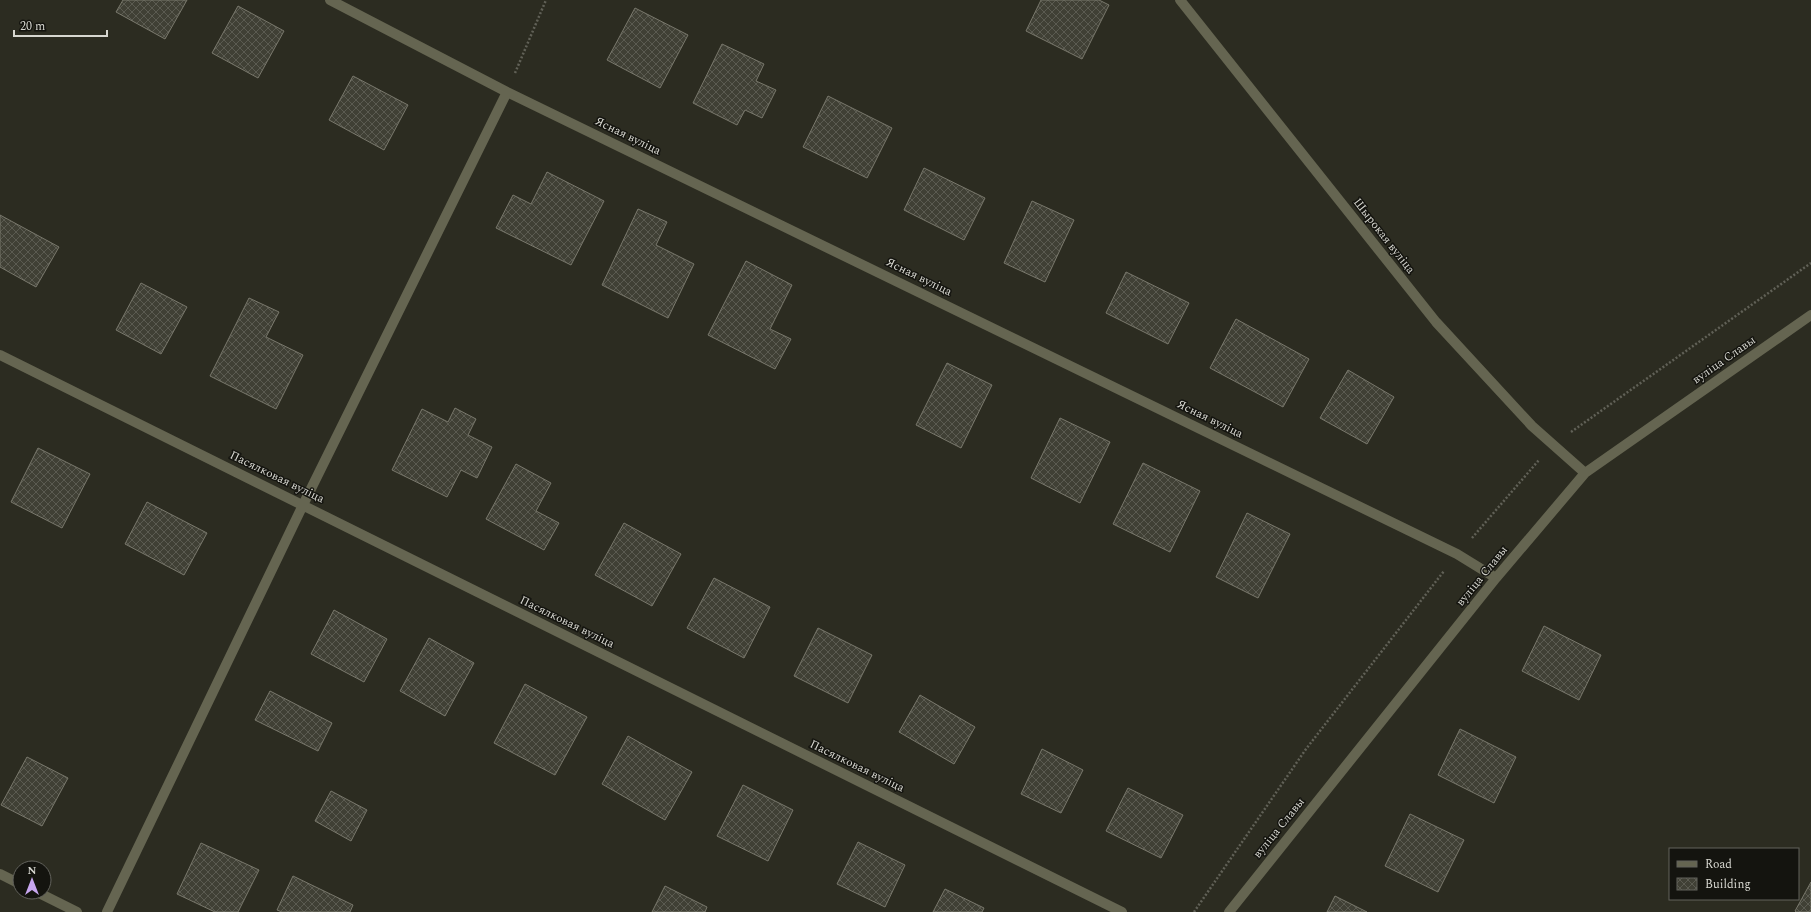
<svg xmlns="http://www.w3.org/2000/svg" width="1811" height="912" viewBox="0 0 1811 912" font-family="Spectral,serif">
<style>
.building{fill:url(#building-cross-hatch);stroke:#79786c}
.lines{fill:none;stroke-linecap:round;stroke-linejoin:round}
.path{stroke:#616157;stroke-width:2.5;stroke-dasharray:2 2;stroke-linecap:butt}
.street{stroke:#656551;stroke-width:10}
.labels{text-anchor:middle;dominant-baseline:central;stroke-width:3;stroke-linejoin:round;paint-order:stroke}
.street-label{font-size:12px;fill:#d7d7d0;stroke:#14140f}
</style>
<defs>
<pattern id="building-cross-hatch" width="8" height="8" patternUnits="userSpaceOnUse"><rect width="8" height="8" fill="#404035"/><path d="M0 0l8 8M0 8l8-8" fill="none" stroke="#5b5b51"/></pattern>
</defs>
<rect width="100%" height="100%" fill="#2c2c21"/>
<path class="building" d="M123 0H187L165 39 116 12Z
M1041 0H1099L1109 5 1082 59 1026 31Z
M238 6 284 31 258 78 212 53Z
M635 8 688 35 660 88 607 60Z
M722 44 764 64 756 81 776 90 762 118 745 110 737 125 693 103Z
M353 76 408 105 384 150 329 120Z
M828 96 892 128 867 178 803 147Z
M924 168 985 198 964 240 904 210Z
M547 172 604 201 571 265 496 228 513 195 531 204Z
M1032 201 1074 220 1045 282 1004 263Z
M638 209 667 222 656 245 694 264 668 318 602 285Z
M0 215 59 247 36 287 0 267Z
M746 261 792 285 770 329 791 339 775 369 708 335Z
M1126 272 1189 303 1168 344 1106 313Z
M141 283 187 307 161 354 116 330Z
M249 298 279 312 266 337 303 355 276 409 210 376Z
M1236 319 1309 359 1283 407 1210 368Z
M947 363 992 385 961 448 916 425Z
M1348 370 1394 397 1367 444 1320 418Z
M455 408 476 419 468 435 492 447 477 478 461 470 447 497 392 470 422 409 448 422Z
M1060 418 1110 442 1080 503 1031 478Z
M38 448 90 474 62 528 11 502Z
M1143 463 1200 491 1170 552 1113 524Z
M516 464 551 483 536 511 559 523 544 550 486 519Z
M147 502 207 533 184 575 125 544Z
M1247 513 1290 534 1258 598 1216 577Z
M624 523 681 554 652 606 595 575Z
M714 578 770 607 744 658 687 628Z
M334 610 387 639 364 682 311 654Z
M1544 626 1601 655 1579 700 1522 671Z
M818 628 872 655 848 703 794 676Z
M429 638 474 663 445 716 400 691Z
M525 684 587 717 555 775 494 743Z
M270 691 332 723 318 751 255 720Z
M920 695 975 727 954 764 899 732Z
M1460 729 1516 757 1494 803 1438 775Z
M628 736 692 772 665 820 602 784Z
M1042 749 1083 770 1061 813 1021 794Z
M27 757 68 778 42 826 1 805Z
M743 785 793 810 768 861 717 836Z
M1128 788 1183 815 1161 858 1106 831Z
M331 791 367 810 351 841 315 821Z
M1410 814 1464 840 1438 892 1385 866Z
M858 842 905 865 885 907 837 884Z
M201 843 259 870 238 912H215L177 894Z
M293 876 353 905 350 912H282L277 910Z
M1811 882V912H1796L1795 911Z
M665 886 707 907 705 912H652Z
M945 889 984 908 982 912H933Z
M1335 896 1367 912H1327Z"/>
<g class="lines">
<path class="path" d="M515 73 546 0
M1571 432 1811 263
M1472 538 1539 460
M1194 912 1306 749 1444 571"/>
<path class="street" d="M330 0 507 92 1457 554 1496 578
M1180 0 1436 322 1532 426 1585 473
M0 355 1122 912
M0 874 20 884
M37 892 77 912
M107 912 303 505 507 92
M1229 912 1496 578 1585 473 1811 315"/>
</g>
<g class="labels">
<g class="street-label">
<text transform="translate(628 136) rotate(26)">Ясная вуліца</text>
<text transform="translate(1384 236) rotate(52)">Шырокая вуліца</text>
<text transform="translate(919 277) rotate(26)">Ясная вуліца</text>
<text transform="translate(1724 360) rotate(-35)">вуліца Славы</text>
<text transform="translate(1210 419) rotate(26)">Ясная вуліца</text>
<text transform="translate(277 477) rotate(26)">Пасялковая вуліца</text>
<text transform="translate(1482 576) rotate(-51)">вуліца Славы</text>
<text transform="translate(567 622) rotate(26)">Пасялковая вуліца</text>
<text transform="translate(857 766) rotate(26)">Пасялковая вуліца</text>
<text transform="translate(1279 828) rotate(-51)">вуліца Славы</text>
</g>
</g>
<rect x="1669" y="848" width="130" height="52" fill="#14140f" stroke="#62625c"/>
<rect x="1677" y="861" width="20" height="6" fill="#656551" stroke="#62625c"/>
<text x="1705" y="868" font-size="12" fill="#d7d7d0">Road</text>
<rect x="1677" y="878" width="20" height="12" fill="url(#building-cross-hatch)" stroke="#62625c"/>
<text x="1705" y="888" font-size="12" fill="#d7d7d0">Building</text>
<g transform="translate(32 880)"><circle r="19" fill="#14140f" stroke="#62625c"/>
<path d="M0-3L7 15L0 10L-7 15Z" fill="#c7a6ef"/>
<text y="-6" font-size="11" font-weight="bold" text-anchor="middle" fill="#d7d7d0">N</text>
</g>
<path d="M14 30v6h93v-6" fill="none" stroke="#d7d7d0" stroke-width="2"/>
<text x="20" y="30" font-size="12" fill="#d7d7d0" stroke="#14140f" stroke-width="3" paint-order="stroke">20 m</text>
</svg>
